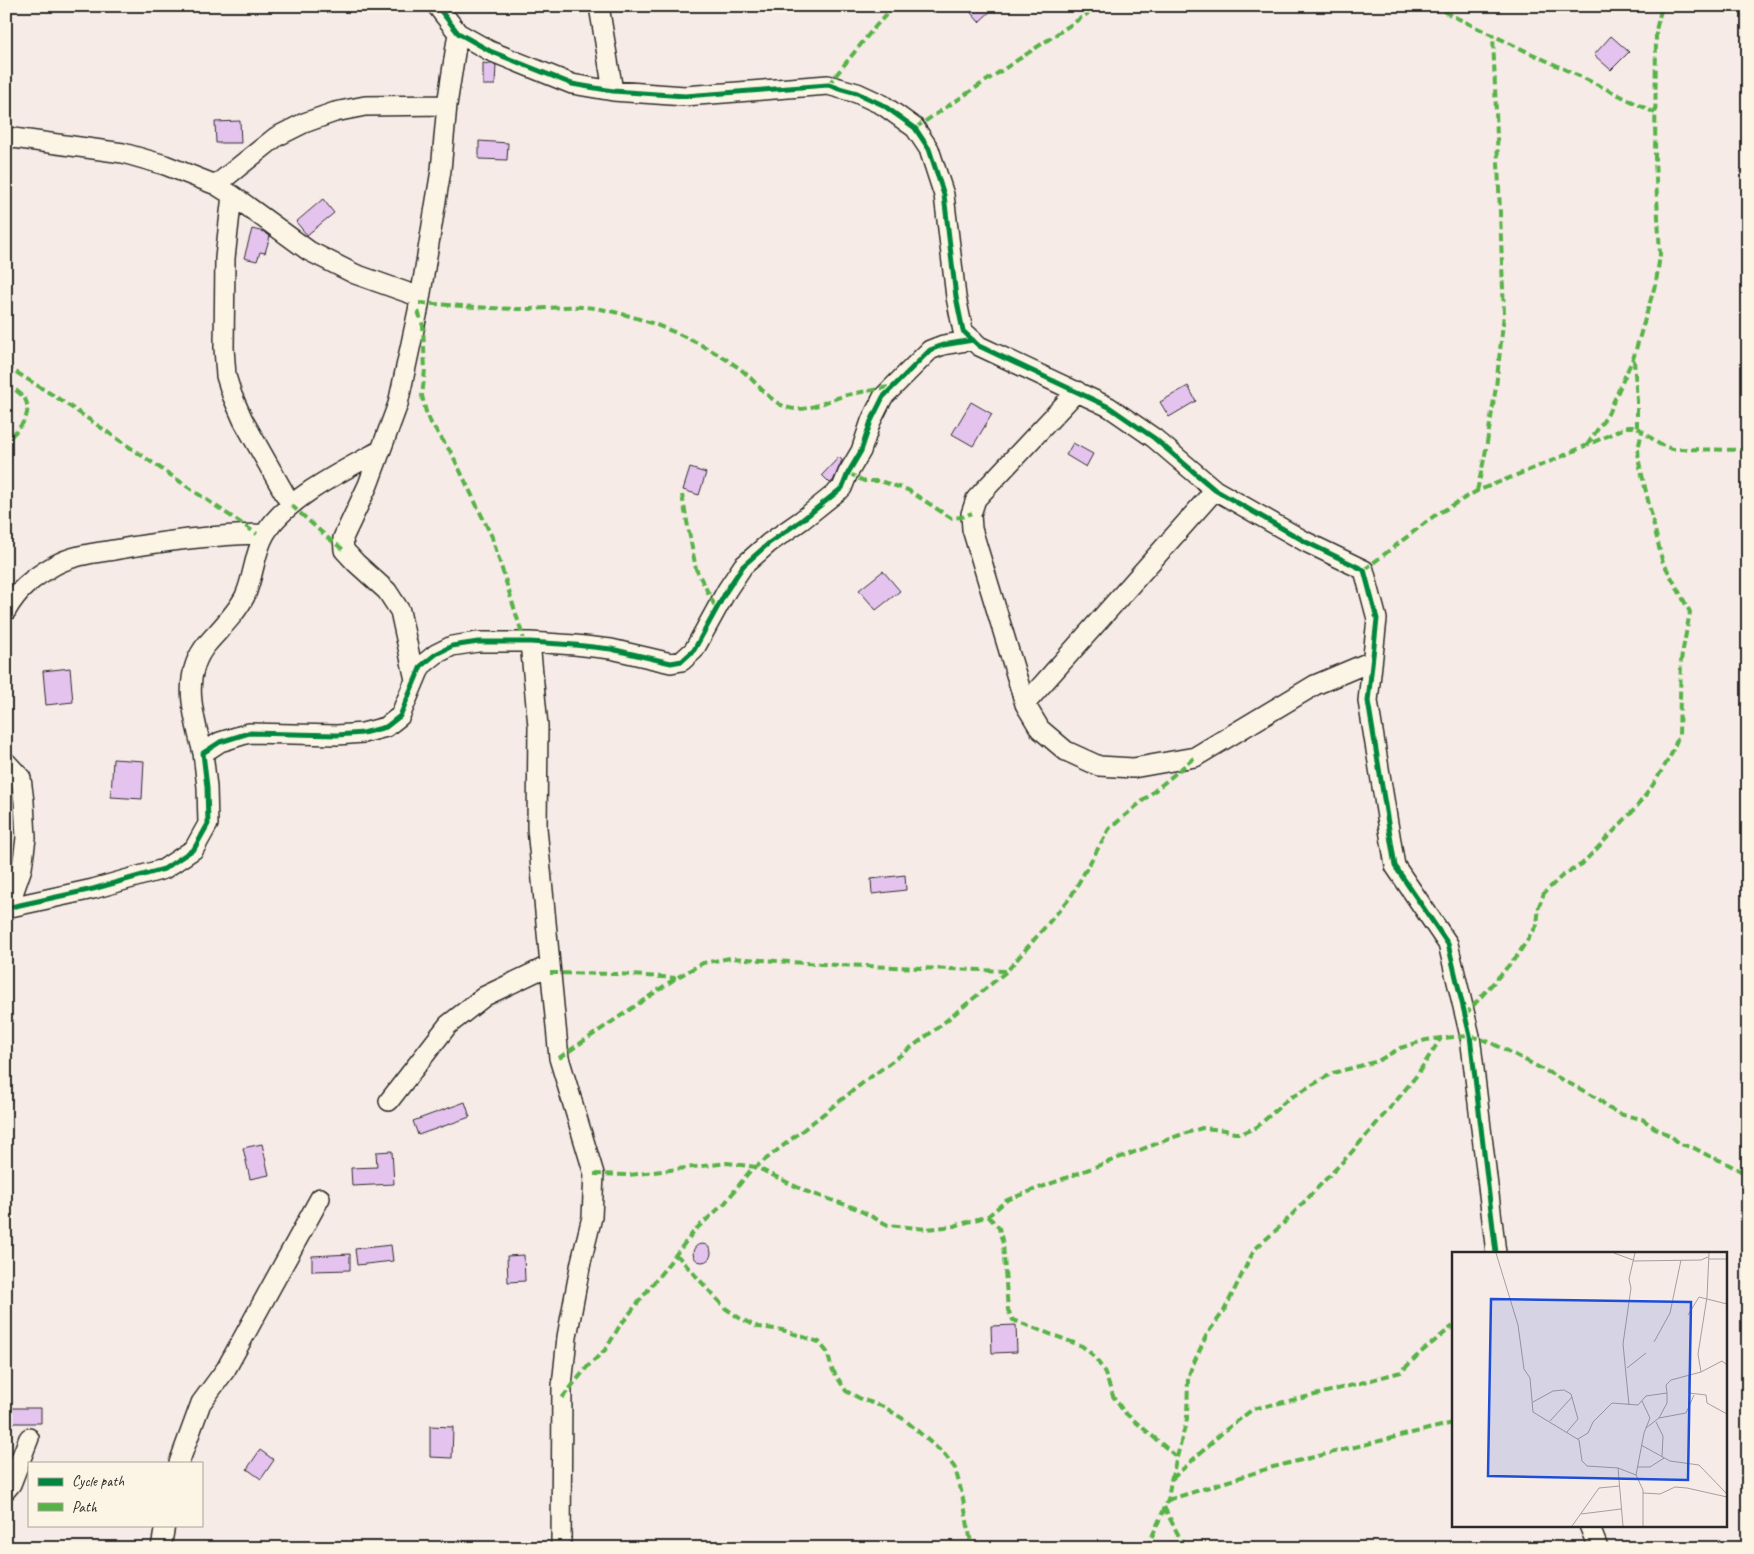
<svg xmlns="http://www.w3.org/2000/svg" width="1754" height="1554" viewBox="0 0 1754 1554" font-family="Caveat,sans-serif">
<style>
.building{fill:#e5c3ef;stroke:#2b2b2b}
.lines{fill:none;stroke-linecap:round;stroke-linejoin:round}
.minor-casing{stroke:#2b2b2b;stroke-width:22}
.minor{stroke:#fcf5e5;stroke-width:19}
.quiet{stroke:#56b246;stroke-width:4;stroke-dasharray:8 4;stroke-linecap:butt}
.cycleway-casing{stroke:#fcf5e5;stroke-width:8}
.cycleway{stroke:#00873e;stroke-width:5}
.inset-road{fill:none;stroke:#a59e9c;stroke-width:1}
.view{fill:#1d4ed8;fill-opacity:0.15;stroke:#1d4ed8;stroke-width:2.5}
.inset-edge{fill:none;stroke:#2b2b2b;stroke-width:2.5}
</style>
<rect width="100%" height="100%" fill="#f7ebe7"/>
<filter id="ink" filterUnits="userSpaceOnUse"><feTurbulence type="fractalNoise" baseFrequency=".02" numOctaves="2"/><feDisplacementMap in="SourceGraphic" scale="10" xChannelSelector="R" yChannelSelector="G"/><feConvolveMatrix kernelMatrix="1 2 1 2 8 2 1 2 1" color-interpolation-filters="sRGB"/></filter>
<g filter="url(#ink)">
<path class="building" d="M965 6H996L979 22Z
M1611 36 1629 52 1611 70 1594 55Z
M483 63 496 65 495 85H483Z
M240 121 241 143H216L215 122Z
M479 141 508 143 507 160 479 159Z
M323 199 334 213 307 235 296 222Z
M252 229 264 232 270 236 265 253 260 252 257 261 244 258Z
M1188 386 1196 401 1169 417 1160 402Z
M971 402 992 414 973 446 952 434Z
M1073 443 1093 454 1086 467 1066 455Z
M839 457 842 460 833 481 830 483 822 475Z
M690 468 706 473 699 495 683 490Z
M883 571 900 591 876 610 859 590Z
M70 668 73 702 46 705 43 671Z
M113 759 144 761 142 799 111 797Z
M905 875 906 890 872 894 871 879Z
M465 1102 470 1117 418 1135 413 1121Z
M262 1144 269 1175 250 1179 243 1148Z
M392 1151 394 1184 352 1186 351 1168 377 1167 376 1152Z
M693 1253a9 9 0 1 1 18 0a9 9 0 1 1-18 0Z
M391 1245 393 1261 357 1265 355 1249Z
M350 1254V1270L312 1271V1256Z
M524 1255 525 1281 508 1282 507 1256Z
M1016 1325 1017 1352 992 1353 991 1326Z
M6 1408H41V1423H6Z
M430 1426 453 1427 452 1458 430 1457Z
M260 1450 274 1460 261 1479 247 1469Z"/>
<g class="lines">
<defs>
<path id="minor" d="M437 6 458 33 490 51 572 84 613 91 685 96 828 85 857 93 883 105 915 128 929 149 944 195 956 297 963 331 979 346 1109 407 1154 438 1215 490 1306 542 1364 570 1377 619 1368 701 1395 866 1448 944 1470 1036 1496 1253
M599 6 613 91
M6 137 123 153 165 165 216 185 232 195 309 251 355 274 420 297
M216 185 276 137 304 123 335 112 365 106 447 105
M232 195 225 258 224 348 226 376 232 395 243 420 291 505
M1077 391 976 499 971 514 972 529 1025 704 1040 729 1066 751 1099 766 1133 768 1195 757 1315 685 1372 661
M6 611C18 589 34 577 55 565 73 555 94 553 114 550 164 541 214 535 265 534
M530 642 538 726 537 828 559 1058 594 1174 592 1217 581 1262 567 1337 562 1386 561 1548
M415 680 400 611 387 591 356 563 344 550 343 538 368 485 398 404 418 311 441 170 447 105 458 33
M1025 704 1215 490
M203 753C194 717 180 676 207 644 220 629 236 614 245 596 254 576 254 553 265 534 285 499 346 469 381 450
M6 762 21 778 24 802 26 838 22 868 8 908
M6 908 93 889 164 869 194 849 208 824 207 787 203 753 220 742 249 733 337 735 363 733 386 727 400 716 421 666 436 654 452 646 478 642H530L575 645 611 649 671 663 682 661 694 650 727 590 743 566 769 543 802 520 842 488 848 473 861 451 871 421 883 397 930 350 943 345 973 340
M389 1101 448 1025 485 996 550 965
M179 1463 201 1403 226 1369 320 1198
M6 1490 11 1484 29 1438
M1589 1525 1598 1548
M161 1548 165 1525"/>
</defs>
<use href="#minor" class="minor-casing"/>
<use href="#minor" class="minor"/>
<path class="quiet" d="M1433 6C1506 43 1582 76 1655 113
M828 85 874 28 894 6
M915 128 1099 6
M419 303C454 305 489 309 525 309 550 309 575 304 600 309 646 317 701 341 739 368 757 381 772 408 796 409 811 410 829 400 843 396 859 392 876 390 892 386
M418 311 423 326 425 370 422 396 426 412 431 423 452 454 492 537 525 643
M1634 360 1637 401V427
M6 366 56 397 257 534
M6 383C12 388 21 393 25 399 34 415 17 432 6 440
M1587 445 1608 414 1634 356 1656 282 1660 255 1655 160 1656 30 1662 6
M848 473 864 481H880L908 490 951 518 962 517 972 513
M1477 491 1485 455 1496 387 1504 314 1493 36
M682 495 696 569 717 610
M291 505 328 538 344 550
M1364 570 1434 516 1477 491 1556 459 1627 427H1637L1659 444 1672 449 1748 450
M550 973 617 974 676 978
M1465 1015 1517 956 1537 925 1539 906 1544 893 1562 876 1582 864 1635 809 1651 788 1670 757 1679 735 1681 660 1690 612 1662 560 1639 462 1638 449 1642 432
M559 1058 676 978 703 963 730 958 837 965 1007 971
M594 1174 629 1175 727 1163 756 1167 805 1191 855 1208 888 1225 927 1229 954 1226 988 1216 1007 1200 1177 1136 1202 1128 1225 1130 1235 1133H1243L1257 1127 1288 1099 1333 1073 1378 1061 1400 1048 1426 1040 1441 1038 1470 1036 1487 1041 1506 1050 1599 1099 1608 1108 1623 1115 1642 1119 1655 1128 1671 1136 1680 1144 1694 1148 1709 1156 1724 1162 1748 1175
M988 1216 999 1228 1003 1244 1008 1310 1013 1320 1082 1346 1094 1356 1104 1371 1113 1396 1124 1412 1177 1457
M676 1254 725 1308 741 1319 758 1327 782 1330 819 1342 827 1352 832 1369 846 1391 861 1399 884 1407 905 1420 945 1455 955 1468 962 1494 972 1548
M562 1398 588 1366 606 1349 619 1327 695 1230 725 1203 750 1171 756 1167 864 1082 936 1029 1007 971 1070 898 1109 829 1195 757
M1172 1479 1223 1432 1253 1409 1319 1394 1401 1372 1420 1353 1453 1326
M1168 1500 1273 1467 1453 1423
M1164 1507 1185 1548
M1147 1548 1168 1500 1171 1480 1187 1419 1188 1378 1191 1369 1207 1334 1224 1311 1249 1260 1255 1249 1282 1225 1350 1154 1396 1101 1417 1075 1441 1038"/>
<defs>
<path id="cycleway" d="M437 6 458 33 490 51 572 84 613 91 685 96 828 85 857 93 883 105 915 128 929 149 944 195 956 297 963 331 979 346 1109 407 1154 438 1215 490 1306 542 1364 570 1377 619 1368 701 1395 866 1448 944 1470 1036 1496 1253
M6 908 93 889 164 869 194 849 208 824 207 787 203 753 220 742 249 733 337 735 363 733 386 727 400 716 421 666 436 654 452 646 478 642H530L575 645 611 649 671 663 682 661 694 650 727 590 743 566 769 543 802 520 842 488 848 473 861 451 871 421 883 397 930 350 943 345 973 340"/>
</defs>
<use href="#cycleway" class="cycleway-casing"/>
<use href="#cycleway" class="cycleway"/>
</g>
</g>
<g transform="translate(1452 1252)">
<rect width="275" height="275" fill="#f7ebe7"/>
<path class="inset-road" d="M44 1 66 73 72 117 78 126 81 160 127 188 130 209 135 214 166 216 184 223 191 238V274M162 1 181 8M257 7H275M181 9 249 8 256 5M236 63 247 45 275 52M202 90 218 61 229 8M175 116 194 101M249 120 270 109 275 113M237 124V141L254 143 255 151 275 162M81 150 101 139 112 138 119 142 126 167 114 181M177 153 171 92 179 36 177 27 183 1M207 166 234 161 242 143M98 169 120 145M204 170 211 184 210 205M194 176 207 166 215 151V141M126 187 136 181 141 170 160 151 186 153 194 144 215 141 214 133 219 128 249 120 246 102 255 45 257 1M189 193 218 209 247 213 275 242M185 215H198L212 206M166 216 171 274M184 223 192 181 198 166 190 149M191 241 208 242 223 235 235 236 275 245M129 262 169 257M120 274 147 236 168 234"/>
<path class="view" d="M39 47 239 50 236 228 36 224Z"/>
<rect width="275" height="275" class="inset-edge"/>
</g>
<rect width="1754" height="1554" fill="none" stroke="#fcf5e5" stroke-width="25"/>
<rect x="12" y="12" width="1729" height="1529" fill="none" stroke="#2b2b2b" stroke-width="2" filter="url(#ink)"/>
<rect x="28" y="1462" width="175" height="65" fill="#fcf5e5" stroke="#a8a49b"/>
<rect x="38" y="1478" width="25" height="8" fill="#00873e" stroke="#a8a49b"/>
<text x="72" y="1486" font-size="15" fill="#2b2b2b">Cycle path</text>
<rect x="38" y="1503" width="25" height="8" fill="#56b246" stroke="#a8a49b"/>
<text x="72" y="1512" font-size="15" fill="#2b2b2b">Path</text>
</svg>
